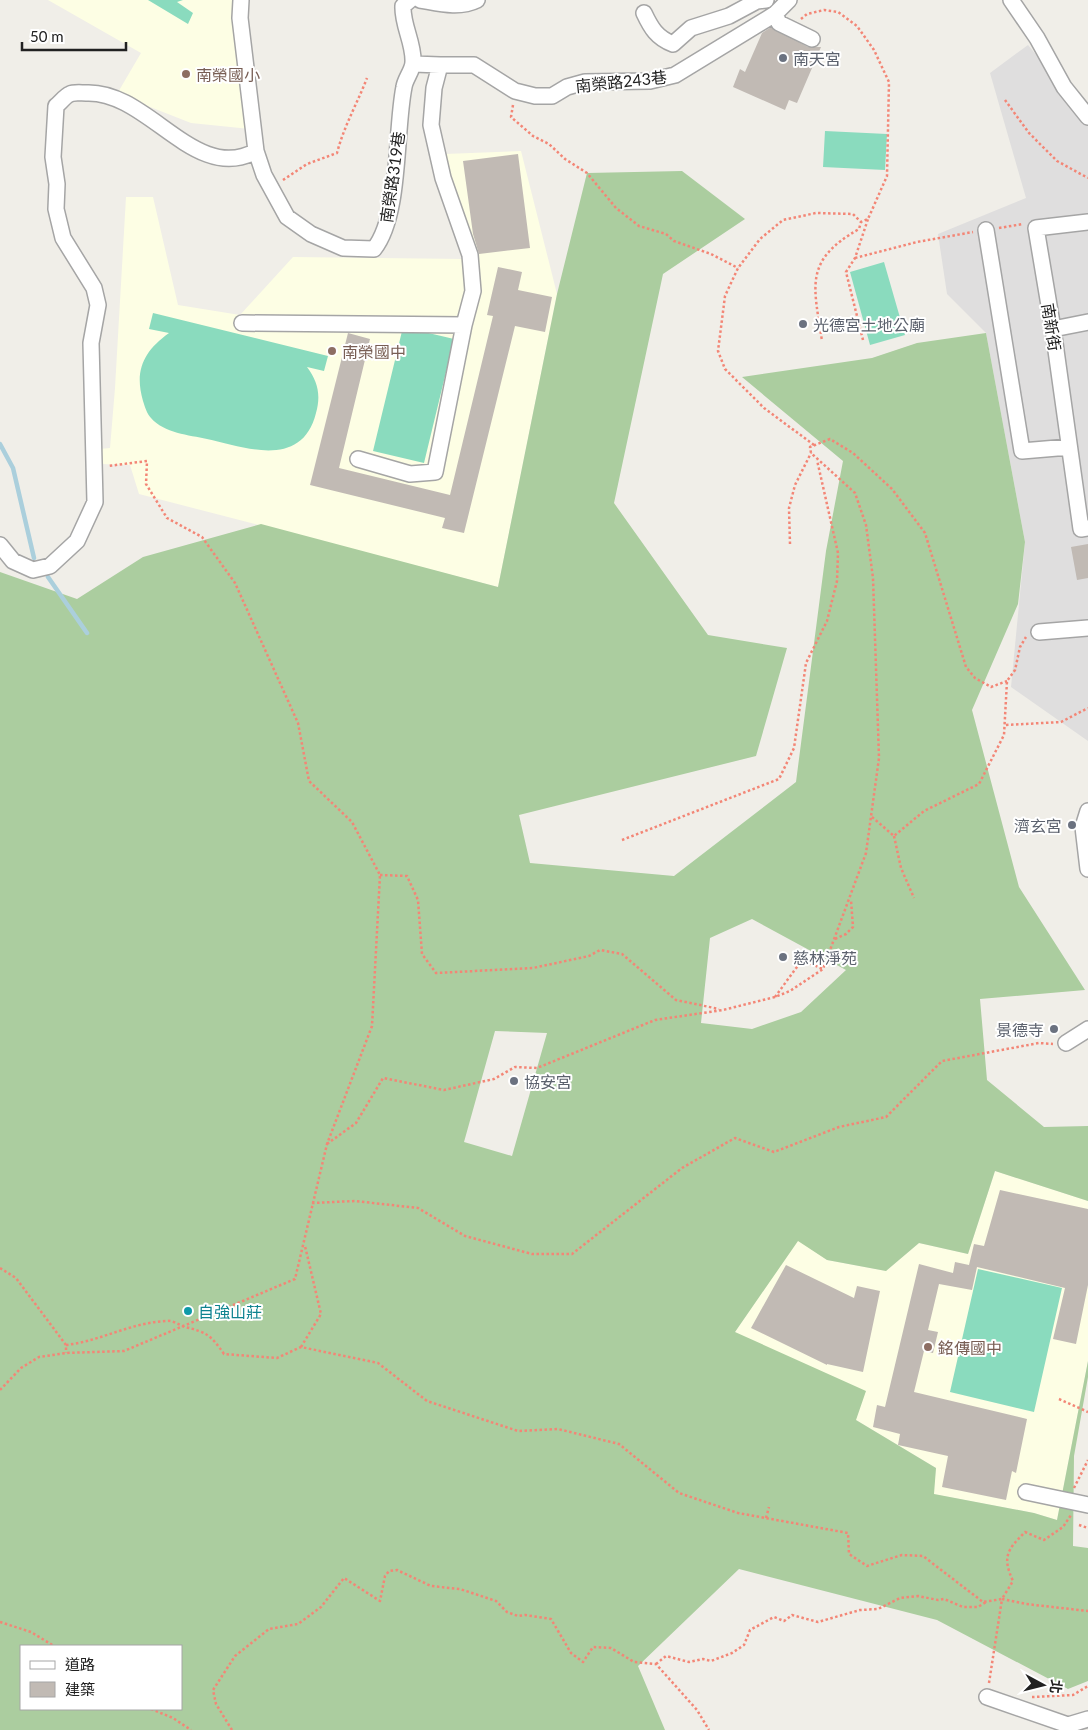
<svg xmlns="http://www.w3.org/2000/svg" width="1088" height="1730" viewBox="0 0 1088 1730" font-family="Lato,'Noto Sans TC',sans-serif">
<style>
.residential{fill:#dfdede}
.education{fill:#fdfee4}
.forest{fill:#abcd9f;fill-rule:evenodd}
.pitch{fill:#8adbbe}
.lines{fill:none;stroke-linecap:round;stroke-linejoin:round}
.stream{stroke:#abcfdc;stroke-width:4.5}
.building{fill:#c1bab4}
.minor-casing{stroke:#a5a5a5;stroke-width:18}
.path{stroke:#f38676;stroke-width:2.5;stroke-dasharray:2.5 2.5;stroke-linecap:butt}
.minor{stroke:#fff;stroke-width:15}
.worship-dot{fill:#6b7280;stroke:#fff;stroke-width:2}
.education-dot{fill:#8d6e63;stroke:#fff;stroke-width:2}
.culture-dot{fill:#0f9aa8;stroke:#fff;stroke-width:2}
.labels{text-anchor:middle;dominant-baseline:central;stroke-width:4;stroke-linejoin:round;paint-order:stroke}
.worship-label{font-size:16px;fill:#5b616d;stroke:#fff;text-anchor:start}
.education-label{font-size:16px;fill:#785e54;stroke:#fff;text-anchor:start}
.street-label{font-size:16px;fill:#212121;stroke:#fff}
.culture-label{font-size:16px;fill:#0d838f;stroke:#fff;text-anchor:start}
</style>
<rect width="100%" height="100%" fill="#f0eee8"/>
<path class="residential" d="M1028 45 1088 117V741L1011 687 1025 542 986 333 947 294 938 234 1026 198 990 73Z"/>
<path class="education" d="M48 0H237L250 129 191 123 117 94 141 53Z
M521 151 557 294 498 587 139 494 130 465 101 464 100 449 110 448 115 388 126 197H153L178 305 240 315 293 257 464 259 463 214 445 154Z
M995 1171 1088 1201V1361L1057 1520 1034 1513 933 1494 936 1468 856 1420 735 1332 798 1240 827 1260 886 1271 919 1243 968 1254Z"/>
<path class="forest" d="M682 171 745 219 663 274 614 503 708 635 787 648 756 756 519 815 530 863 674 876 796 782 826 551 843 461 742 377 872 358 917 343 986 333 1025 542 1018 604 972 710 1019 887 1085 990 980 999 987 1080 1044 1127 1088 1126V1201L995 1171 968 1254 919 1243 886 1271 827 1260 798 1241 735 1332 866 1391 856 1420 936 1468 934 1494 1034 1513 1057 1520 1088 1361V1377L1074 1456 1073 1546 1088 1548V1681L1068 1689 937 1620 739 1569 638 1666 665 1730H0V572L77 599 143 557 261 524 498 587 557 294 587 173ZM752 919 846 970 801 1012 752 1029 701 1023 710 938ZM495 1031 547 1033 512 1156 464 1142ZM21 1646H181V1709H21Z"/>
<path class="pitch" d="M148 0H183L177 2 193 13 188 24Z
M825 131 887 134 885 170 823 167Z
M884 262 905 335 870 345 850 272Z
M153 313 328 356 324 371 307 367C318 382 321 395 316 413 302 469 246 448 207 439 189 435 164 433 151 418 147 414 145 407 143 401 134 370 144 351 169 333L149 329Z
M403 327 454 339 424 463 373 451Z
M978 1269 1062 1288 1034 1412 950 1392Z"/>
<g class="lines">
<path class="stream" d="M0 444 13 468 34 558
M48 577 87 633"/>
</g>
<path class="building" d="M771 27 808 47H821L797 103 789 100 785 110 733 87 740 69 745 72 762 33Z
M518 154 530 248 479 254 473 234 463 161Z
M498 267 522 272 518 290 552 297 545 332 515 326 464 533 442 528 445 518 310 485 348 333 370 339 339 468 450 495 493 316 487 315Z
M1088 544V578L1077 580 1071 547Z
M1000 1190 1088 1209V1285L1076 1344 1053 1339 1065 1288 977 1267 972 1290 939 1284 928 1330 938 1332 933 1353 924 1351 914 1392 1027 1419 1016 1473 1012 1471 1006 1500 942 1487 948 1456 898 1445 900 1434 873 1427 877 1405 885 1407 919 1264 953 1273 955 1262 969 1265 974 1244 984 1246Z
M786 1265 854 1298 857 1286 880 1291 863 1372 827 1364V1365L751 1328Z"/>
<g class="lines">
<defs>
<path id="minor" d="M241 0 240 18 256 151 264 175 287 217 311 234 343 248 374 249C401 215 395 131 404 87 405 79 413 70 413 62 414 43 402 25 403 6L410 0
M420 0C438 3 459 9 477 0
M1011 0 1037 38 1064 87 1088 117
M644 13C651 28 657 38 673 44L691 28 729 16 757 1 766 0
M775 14 779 23 812 39
M440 65H474L515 91 535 96H552L567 87 585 82 650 81 675 75 775 14 789 0
M1088 222 1036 228 1053 329 1081 529 1088 528
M986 230 1022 451 1069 447
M242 323 464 325
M1053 329 1088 322
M358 459 410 474 435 472 464 325 473 291 470 255 443 178 431 125 434 88 440 65 414 64
M0 545 13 561 33 570 50 566 77 541 95 502 91 343 98 305 94 288 63 238 56 209 57 184 53 157 56 106C60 103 65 96 70 94 74 92 81 93 86 93 148 90 195 185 256 151
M1039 632 1088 628
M1088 811 1083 827 1088 869
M1066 1043 1088 1029
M1026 1492 1088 1505
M987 1697 1068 1725 1088 1719"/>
</defs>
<use href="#minor" class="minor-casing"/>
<path class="path" d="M801 19 807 14 824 10 838 12 857 26 874 50 889 82 887 176 868 219 861 222
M1005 100 1029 133 1057 161 1088 178
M513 105 511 117 533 136 549 144 565 159 587 173 616 208 639 226 666 234 674 241 711 254 738 268
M283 180 307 164 337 153C344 126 357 104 367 78
M999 228 1023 224
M855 258 917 242 973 232
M863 340 846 272 855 258 868 219
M814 445 764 408 725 369 718 351 725 296 738 268 760 239 783 220 816 213 853 214 861 222 859 229C803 261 814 286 822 341
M790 544 789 508 795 485 811 453
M1006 725 1061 722 1088 708
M872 817 894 836 924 811 979 784 1004 735 1007 681 1015 670 1020 647 1026 637
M894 836 901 868 914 898
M622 840 779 779 794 748 806 663 827 621 837 581 838 553 817 460
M380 875 407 876 418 900 422 954 436 973 533 968 589 956 600 950 622 954 676 1000 719 1009
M835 939 846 934 853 927 851 900
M775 997 802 960 823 969
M327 1144 356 1123 383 1078 444 1090 494 1079 515 1067 537 1068 655 1020 723 1010 775 997 790 991 823 969 866 853 879 758 873 578 866 525 855 493 811 453 810 447 830 439 853 453 892 489 925 533 966 667 975 678 991 687 1007 681
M312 1203 355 1201 418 1208 465 1236 532 1254H572L682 1168 735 1138 774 1152 839 1127 886 1117 942 1061 1039 1043 1053 1044
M0 1268 16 1278 66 1345V1353
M66 1345C101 1341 132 1322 167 1321 173 1320 179 1325 185 1327 206 1332 211 1335 224 1354L277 1358 301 1347 378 1363 427 1401 518 1431 558 1429 619 1444 679 1493 738 1513 848 1533 849 1554 867 1566 902 1555 923 1556 983 1602 1002 1599 1013 1581C1002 1557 1007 1550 1025 1532L1044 1540 1063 1527 1071 1515
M301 1347 321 1314 305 1246
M0 1390 21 1368 39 1357 66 1353 124 1351 295 1279 327 1144 372 1026 380 875 352 822 309 781 298 723 235 583 202 537 167 518 146 484 147 461 108 466
M1059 1399 1088 1412
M1074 1488 1088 1460
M766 1518 769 1507
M1079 1525 1088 1528
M0 1622 31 1632 54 1646
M656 1664 666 1656 689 1662 703 1659 711 1661 732 1653 744 1645 750 1630 774 1617 784 1621 792 1615 818 1622 860 1610 878 1609 900 1598 918 1596 938 1600 944 1599 963 1607H978L986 1602
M989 1683 1002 1599 1026 1604 1088 1611
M1032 1697 1073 1695 1088 1686
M151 1709 173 1718 191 1730
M232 1730 216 1704 213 1690 235 1656 269 1629 298 1624 321 1607 344 1578 380 1601 385 1576 389 1571 397 1570 431 1586 460 1589 496 1601 507 1612 518 1616 525 1615 551 1619 571 1653 583 1662 593 1647 611 1648 634 1662 656 1664 697 1710 709 1730"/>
<use href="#minor" class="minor"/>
</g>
<g class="worship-dot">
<circle cx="783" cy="58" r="5"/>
<circle cx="803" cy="324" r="5"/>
<circle cx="1072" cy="825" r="5"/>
<circle cx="783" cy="957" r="5"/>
<circle cx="1054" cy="1029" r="5"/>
<circle cx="514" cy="1081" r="5"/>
</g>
<g class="education-dot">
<circle cx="186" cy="74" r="5"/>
<circle cx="332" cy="351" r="5"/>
<circle cx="928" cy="1347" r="5"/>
</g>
<circle class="culture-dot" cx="188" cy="1311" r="5"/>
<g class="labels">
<g class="worship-label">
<text x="793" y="58">南天宮</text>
<text x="813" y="324">光德宮土地公廟</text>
<text x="1062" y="825" text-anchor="end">濟玄宮</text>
<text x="793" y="957">慈林淨苑</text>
<text x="1044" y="1029" text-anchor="end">景德寺</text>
<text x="524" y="1081">協安宮</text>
</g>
<g class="education-label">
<text x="196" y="74">南榮國小</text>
<text x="342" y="351">南榮國中</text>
<text x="938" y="1347">銘傳國中</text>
</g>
<g class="street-label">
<text transform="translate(621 81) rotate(-6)">南榮路243巷</text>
<text transform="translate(392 177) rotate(-82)">南榮路319巷</text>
<text transform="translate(1052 327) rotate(81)">南新街</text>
</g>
<g class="culture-label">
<text x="198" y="1311">自強山莊</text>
</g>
</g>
<rect x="20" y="1645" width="162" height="65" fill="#ffffff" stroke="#a6a6a6"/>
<rect x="30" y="1661" width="25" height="8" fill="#ffffff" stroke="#a6a6a6"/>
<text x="65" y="1670" font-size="15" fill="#212121">道路</text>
<rect x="30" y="1682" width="25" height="15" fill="#c1bab4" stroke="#a6a6a6"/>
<text x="65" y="1695" font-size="15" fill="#212121">建築</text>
<g transform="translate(1043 1685) rotate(97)" stroke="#ffffff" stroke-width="4" paint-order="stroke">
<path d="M0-4L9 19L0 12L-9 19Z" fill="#212121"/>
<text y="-8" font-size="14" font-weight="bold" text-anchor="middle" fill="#212121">北</text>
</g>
<path d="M22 42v8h104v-8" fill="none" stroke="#212121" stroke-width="2.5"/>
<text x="30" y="42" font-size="15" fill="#212121" stroke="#ffffff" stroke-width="4" paint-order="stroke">50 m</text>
</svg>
